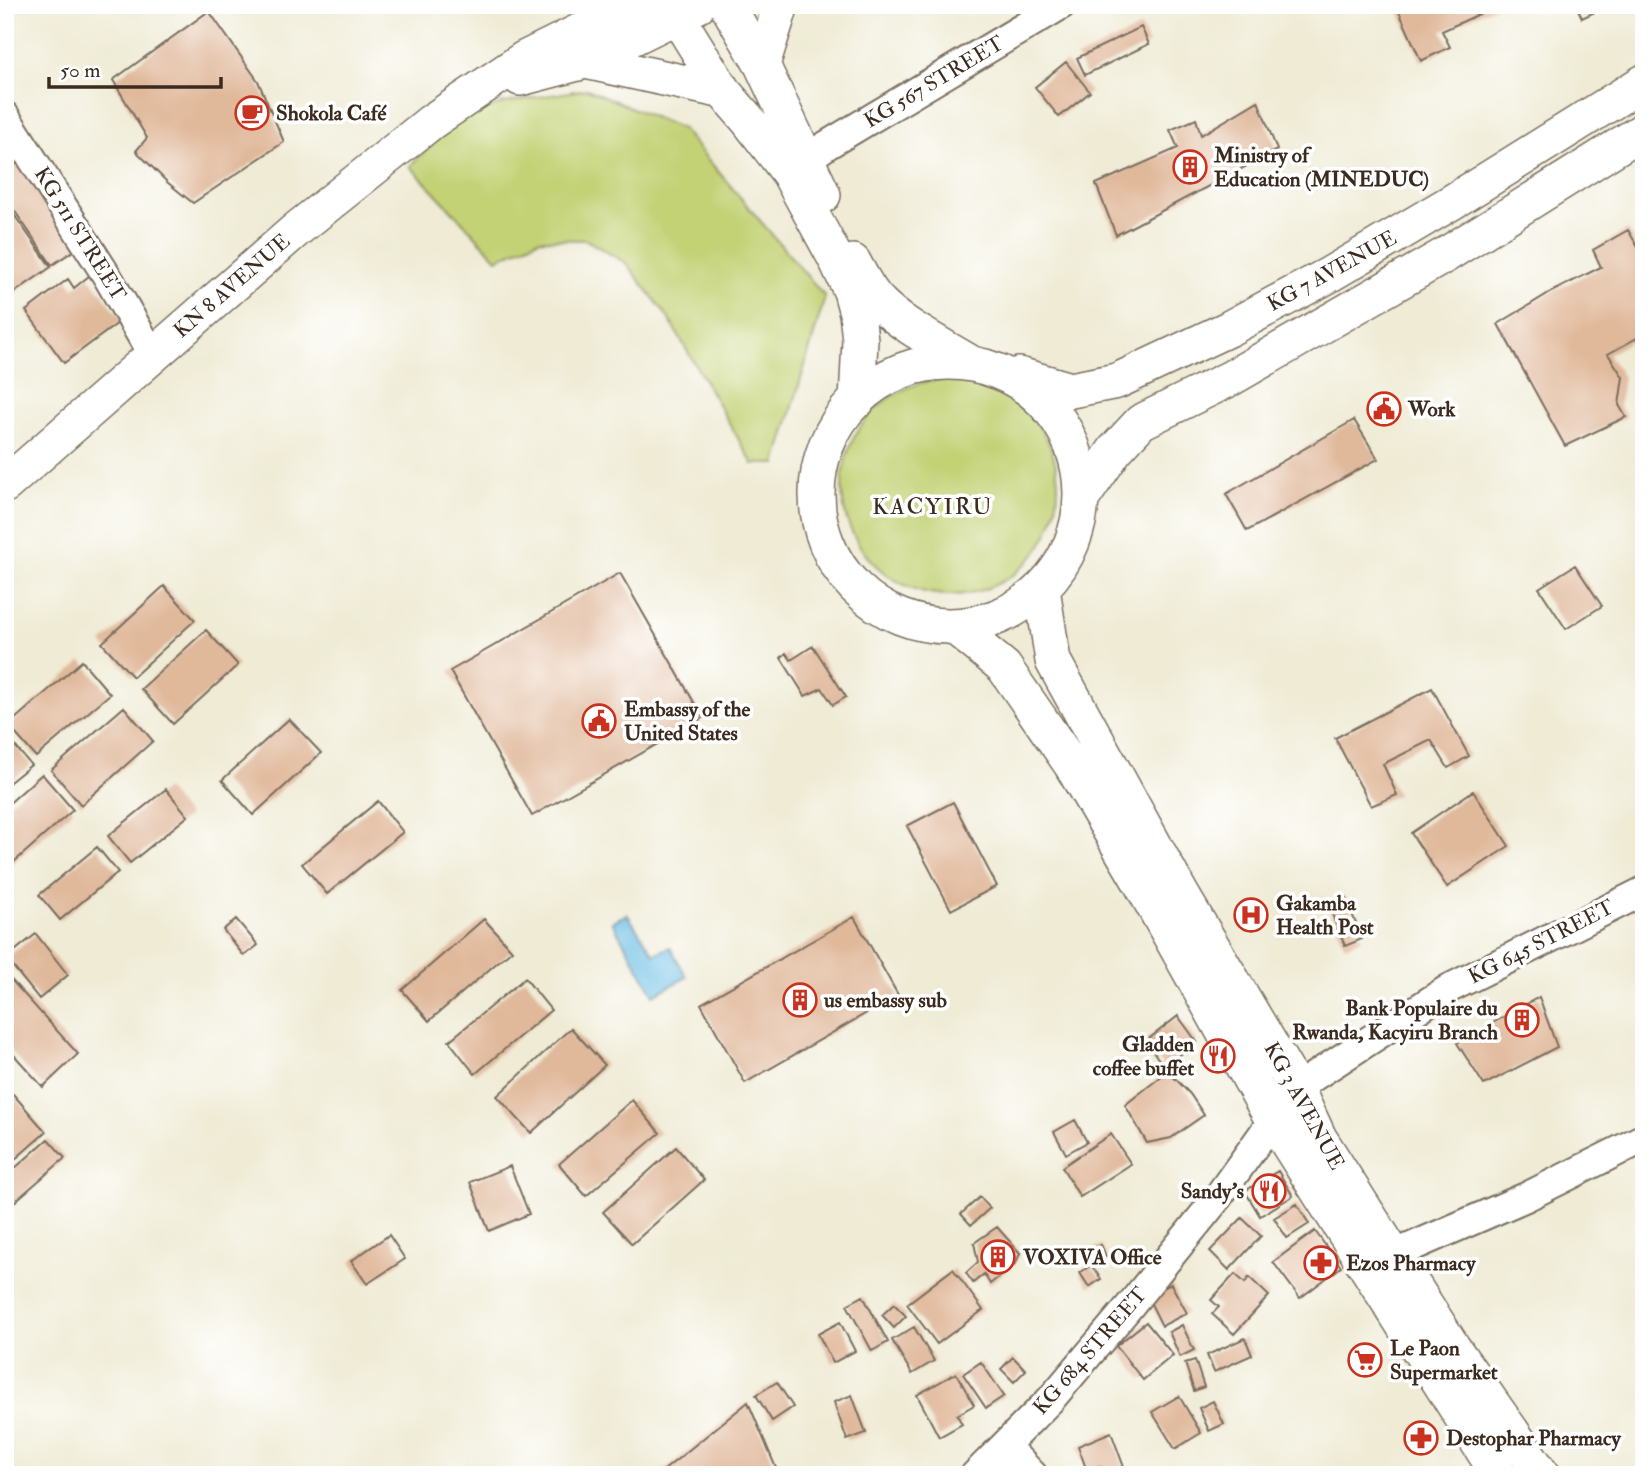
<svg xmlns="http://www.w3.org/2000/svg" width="1649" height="1480" viewBox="0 0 1649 1480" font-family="'IM FELL Double Pica',serif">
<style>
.green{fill:#c2d275;stroke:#7e7e4a;stroke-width:2}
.water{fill:#66bce3;stroke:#507380;stroke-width:2}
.building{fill:#e0b89a}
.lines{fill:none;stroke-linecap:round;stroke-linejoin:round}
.minor-casing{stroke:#7a6e5e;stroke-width:32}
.major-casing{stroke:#7a6e5e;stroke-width:38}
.minor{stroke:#fff;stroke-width:28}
.major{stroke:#fff;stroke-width:35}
.labels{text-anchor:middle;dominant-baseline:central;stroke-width:7;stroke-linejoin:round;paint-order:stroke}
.street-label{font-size:21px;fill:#3b2a1e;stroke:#fff}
.poi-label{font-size:21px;font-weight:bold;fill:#3b2a1e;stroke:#fff;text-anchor:start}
.neighbourhood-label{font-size:23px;letter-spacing:2px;fill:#3b2a1e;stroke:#fff}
</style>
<rect width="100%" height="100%" fill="#fff"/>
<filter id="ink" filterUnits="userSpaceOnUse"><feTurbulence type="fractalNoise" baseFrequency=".0143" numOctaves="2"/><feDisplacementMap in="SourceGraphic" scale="14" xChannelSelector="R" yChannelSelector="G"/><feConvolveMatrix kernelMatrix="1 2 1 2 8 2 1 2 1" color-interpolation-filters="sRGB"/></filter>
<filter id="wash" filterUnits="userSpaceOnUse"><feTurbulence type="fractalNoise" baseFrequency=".00686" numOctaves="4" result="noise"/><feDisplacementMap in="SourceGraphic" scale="28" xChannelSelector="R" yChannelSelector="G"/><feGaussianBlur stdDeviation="1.57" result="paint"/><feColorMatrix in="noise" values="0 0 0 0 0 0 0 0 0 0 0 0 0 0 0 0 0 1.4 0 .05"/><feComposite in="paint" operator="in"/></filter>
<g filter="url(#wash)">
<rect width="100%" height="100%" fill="#efebd5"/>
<path class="green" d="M587 89 682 129 825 297 776 464H753L667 316 626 263 586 240 540 239 497 259 410 166 456 121 504 103Z
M842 487a108 108 0 1 1 216 0a108 108 0 1 1-216 0Z"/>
<path class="water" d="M627 914 654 954 670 947 687 977 654 995 612 922Z"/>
<g id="blocks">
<path class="building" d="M1396 5H1499L1442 31 1450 47 1421 61Z
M1576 5H1610L1582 18Z
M209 11 258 81 284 142 193 203 167 182 136 151 147 138 113 80Z
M1141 27 1149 44 1085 75 1077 58Z
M1066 62 1090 92 1059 117 1035 87Z
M1258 101 1277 150 1116 235 1096 184 1178 148 1170 130 1196 119 1201 135Z
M24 159 82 245 52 265 5 197V172Z
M5 202 51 267 5 299Z
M1628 230 1639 249 1644 247V334L1608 354 1623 377 1619 405 1626 417 1565 446 1498 324 1549 293 1601 267 1593 250Z
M89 276 122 320 64 363 26 311 68 279 74 288Z
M1354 420 1378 459 1247 531 1226 494Z
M1575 565 1602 606 1566 629 1539 588Z
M620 573 703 718 532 816 450 671Z
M164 586 195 620 133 677 102 643Z
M206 630 238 665 173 724 141 689Z
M813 646 846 697 833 705 822 688 805 696 781 658 786 653 791 660Z
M82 661 110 694 36 757 8 725Z
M1432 688 1469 756 1448 768 1431 740 1383 764 1397 795 1371 806 1335 738Z
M124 707 153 741 81 805 51 770Z
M289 719 321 753 253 815 222 780Z
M5 734 31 765 5 786Z
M42 774 73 810 5 870V807Z
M166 789 188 816 130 863 108 836Z
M1473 791 1509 846 1447 887 1411 833Z
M378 801 403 832 327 894 302 864Z
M953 802 997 886 951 910 907 826Z
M97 847 118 872 60 920 39 895Z
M1345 896 1362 939 1345 946 1328 904Z
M854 917 898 995 745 1083 701 1004Z
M236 919 258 945 244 956 223 930Z
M484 919 512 950 429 1021 402 990Z
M36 934 68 975 39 999 6 958Z
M5 973 78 1054 43 1087 5 1045Z
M525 978 551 1010 475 1074 449 1041Z
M1539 997 1557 1047 1484 1085 1457 1043Z
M1178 1016 1197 1042 1164 1067 1146 1041Z
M571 1028 605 1065 531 1133 497 1096Z
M1168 1071 1190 1094 1204 1115 1171 1138 1147 1143 1125 1105Z
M13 1094 46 1132 5 1168V1102Z
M632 1100 660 1133 586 1196 559 1164Z
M1075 1120 1087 1142 1066 1154 1054 1132Z
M1111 1134 1131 1164 1080 1197 1062 1167Z
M48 1139 65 1158 5 1210V1177Z
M676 1147 704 1180 632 1244 603 1212Z
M510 1166 529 1214 489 1231 470 1182Z
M1278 1171 1293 1196 1260 1216 1245 1191Z
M980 1197 990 1208 971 1225 961 1214Z
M1297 1204 1309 1224 1287 1238 1274 1218Z
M1242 1218 1261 1236 1229 1270 1210 1251Z
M997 1227 1020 1253 1016 1263 990 1284 984 1274 973 1283 966 1273 978 1262 974 1243Z
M1315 1231 1341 1267 1300 1298 1273 1262Z
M389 1235 405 1259 367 1284 351 1261Z
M1101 1245 1106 1256 1095 1261 1090 1251Z
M1091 1265 1101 1279 1089 1287 1080 1273Z
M953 1269 983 1310 937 1344 907 1304Z
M1235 1274 1245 1283 1249 1277 1269 1296 1234 1334 1212 1314 1219 1307 1211 1300Z
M1171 1284 1187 1313 1162 1326 1147 1296Z
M863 1296 888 1342 872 1351 847 1305Z
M894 1304 906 1316 894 1328 882 1315Z
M840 1322 855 1351 833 1363 818 1334Z
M1146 1322 1173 1355 1143 1380 1116 1346Z
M1182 1325 1194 1350 1180 1357 1169 1332Z
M914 1327 934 1361 912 1374 892 1340Z
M1245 1338 1252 1355 1214 1372 1207 1355Z
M1013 1357 1026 1370 1014 1382 1001 1369Z
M1195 1360 1204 1387 1194 1391 1185 1363Z
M981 1362 1004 1396 986 1408 963 1374Z
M956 1373 974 1405 957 1415 962 1424 939 1437 917 1395Z
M777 1382 793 1407 772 1421 756 1395Z
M852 1395 866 1433 847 1440 834 1402Z
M1179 1396 1201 1433 1175 1449 1152 1412Z
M1213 1401 1224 1424 1209 1431 1199 1408Z
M748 1402 779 1475H658Z
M1111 1432 1125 1470 1112 1475H1104L1100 1466 1087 1471 1078 1446Z"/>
</g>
</g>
<g filter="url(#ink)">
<use href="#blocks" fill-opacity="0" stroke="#7a6e5e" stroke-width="2"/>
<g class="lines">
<defs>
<path id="minor" d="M5 116 107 276 152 354
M789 172 827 145 1061 5
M1393 1255 1526 1197 1644 1138
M1005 1446 1033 1475
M975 1475 1051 1399 1128 1308 1215 1201 1296 1088 1450 988 1644 891"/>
<path id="major" d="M670 5 723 91 748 120 789 173 837 261 851 291 857 313 860 340 857 401
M727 5 762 65 823 195
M585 61 723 91
M762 65 781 5
M520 78 585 61 697 6
M853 262C861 276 868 292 880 303 903 326 939 344 967 361
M817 494a132 132 0 1 1 264 0a132 132 0 1 1-264 0Z
M1019 375 1071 390 1117 381 1228 329 1327 276 1452 202 1644 82
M5 485 296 230 431 122 524 59 633 5
M1082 498 1115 450 1141 422 1231 378 1447 254 1644 130
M1042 588 1053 661 1181 894 1296 1088 1319 1138 1453 1348 1542 1475
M955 627 1004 667 1071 764 1141 883 1273 1120 1499 1475"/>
</defs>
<use href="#minor" class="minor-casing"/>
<use href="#major" class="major-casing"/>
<use href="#minor" class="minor"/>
<use href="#major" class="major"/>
</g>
</g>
<defs>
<symbol id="cafe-ring" viewBox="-11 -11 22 22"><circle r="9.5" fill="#fff" stroke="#c8321e" stroke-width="1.5"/><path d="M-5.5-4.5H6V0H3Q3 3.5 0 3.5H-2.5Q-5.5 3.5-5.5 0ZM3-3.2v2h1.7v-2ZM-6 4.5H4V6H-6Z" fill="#c8321e"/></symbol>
<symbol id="building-ring" viewBox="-11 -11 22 22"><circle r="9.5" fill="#fff" stroke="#c8321e" stroke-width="1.5"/><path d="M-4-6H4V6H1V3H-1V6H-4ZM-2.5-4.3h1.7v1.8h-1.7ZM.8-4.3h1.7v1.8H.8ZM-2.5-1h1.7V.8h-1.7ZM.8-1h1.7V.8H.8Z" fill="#c8321e"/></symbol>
<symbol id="civic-ring" viewBox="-11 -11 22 22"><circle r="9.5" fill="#fff" stroke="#c8321e" stroke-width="1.5"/><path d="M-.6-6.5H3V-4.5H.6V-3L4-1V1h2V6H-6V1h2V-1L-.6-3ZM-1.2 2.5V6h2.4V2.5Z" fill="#c8321e"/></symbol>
<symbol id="hospital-ring" viewBox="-11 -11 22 22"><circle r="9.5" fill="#fff" stroke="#c8321e" stroke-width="1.5"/><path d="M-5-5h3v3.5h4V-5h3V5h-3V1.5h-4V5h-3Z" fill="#c8321e"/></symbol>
<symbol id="restaurant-ring" viewBox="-11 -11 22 22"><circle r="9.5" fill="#fff" stroke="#c8321e" stroke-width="1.5"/><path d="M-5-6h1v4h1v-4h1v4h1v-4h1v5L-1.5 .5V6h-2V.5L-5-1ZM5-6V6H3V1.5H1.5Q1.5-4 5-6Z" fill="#c8321e"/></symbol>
<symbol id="pharmacy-ring" viewBox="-11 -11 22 22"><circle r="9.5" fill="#fff" stroke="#c8321e" stroke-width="1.5"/><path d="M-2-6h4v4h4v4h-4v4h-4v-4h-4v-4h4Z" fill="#c8321e"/></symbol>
<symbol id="supermarket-ring" viewBox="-11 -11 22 22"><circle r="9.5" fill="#fff" stroke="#c8321e" stroke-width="1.5"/><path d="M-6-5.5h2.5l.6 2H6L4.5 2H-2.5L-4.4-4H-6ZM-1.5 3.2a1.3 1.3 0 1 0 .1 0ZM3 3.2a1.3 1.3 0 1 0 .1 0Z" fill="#c8321e"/></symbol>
</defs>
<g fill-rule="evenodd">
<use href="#cafe-ring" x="233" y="94" width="38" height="38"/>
<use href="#building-ring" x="1171" y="148" width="38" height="38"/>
<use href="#civic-ring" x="1365" y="390" width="38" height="38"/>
<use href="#civic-ring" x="580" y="702" width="38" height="38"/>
<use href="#hospital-ring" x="1232" y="896" width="38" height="38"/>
<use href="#building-ring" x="781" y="981" width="38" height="38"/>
<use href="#building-ring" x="1503" y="1001" width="38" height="38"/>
<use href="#restaurant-ring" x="1199" y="1037" width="38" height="38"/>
<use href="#restaurant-ring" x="1250" y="1172" width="38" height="38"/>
<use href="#building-ring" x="979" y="1238" width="38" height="38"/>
<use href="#pharmacy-ring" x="1302" y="1244" width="38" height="38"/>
<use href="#supermarket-ring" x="1346" y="1341" width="38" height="38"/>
<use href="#pharmacy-ring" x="1402" y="1419" width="38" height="38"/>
</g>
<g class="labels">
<g class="street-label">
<text transform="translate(934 82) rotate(-31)">KG 567 STREET</text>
<text transform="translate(80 234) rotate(58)">KG 511 STREET</text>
<text transform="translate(1332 271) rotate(-29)">KG 7 AVENUE</text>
<text transform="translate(232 286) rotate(-41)">KN 8 AVENUE</text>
<text transform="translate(1541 942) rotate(-27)">KG 645 STREET</text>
<text transform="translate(1304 1106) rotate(61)">KG 3 AVENUE</text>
<text transform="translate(1090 1351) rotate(-49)">KG 684 STREET</text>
</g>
<g class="poi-label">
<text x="276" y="113">Shokola Café</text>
<text x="1214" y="155">Ministry of<tspan x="1214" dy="24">Education (MINEDUC)</tspan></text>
<text x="1408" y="409">Work</text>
<text x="624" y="709">Embassy of the<tspan x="624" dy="24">United States</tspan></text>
<text x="1276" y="903">Gakamba<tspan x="1276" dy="24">Health Post</tspan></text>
<text x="824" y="1000">us embassy sub</text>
<text x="1498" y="1008" text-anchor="end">Bank Populaire du<tspan x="1498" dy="24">Rwanda, Kacyiru Branch</tspan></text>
<text x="1194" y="1044" text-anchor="end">Gladden<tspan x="1194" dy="24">coffee buffet</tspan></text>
<text x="1244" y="1191" text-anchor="end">Sandy's</text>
<text x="1023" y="1257">VOXIVA Office</text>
<text x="1346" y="1263">Ezos Pharmacy</text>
<text x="1390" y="1348">Le Paon<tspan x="1390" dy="24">Supermarket</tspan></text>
<text x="1446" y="1438">Destophar Pharmacy</text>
</g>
<g class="neighbourhood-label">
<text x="933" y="506">KACYIRU</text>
</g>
</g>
<rect width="1649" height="1480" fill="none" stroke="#fff" stroke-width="28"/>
<path d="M49 77v10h172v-10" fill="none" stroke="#3b2a1e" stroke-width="3.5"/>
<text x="60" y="77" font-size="21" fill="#3b2a1e" stroke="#ffffff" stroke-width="5" paint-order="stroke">50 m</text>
</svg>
